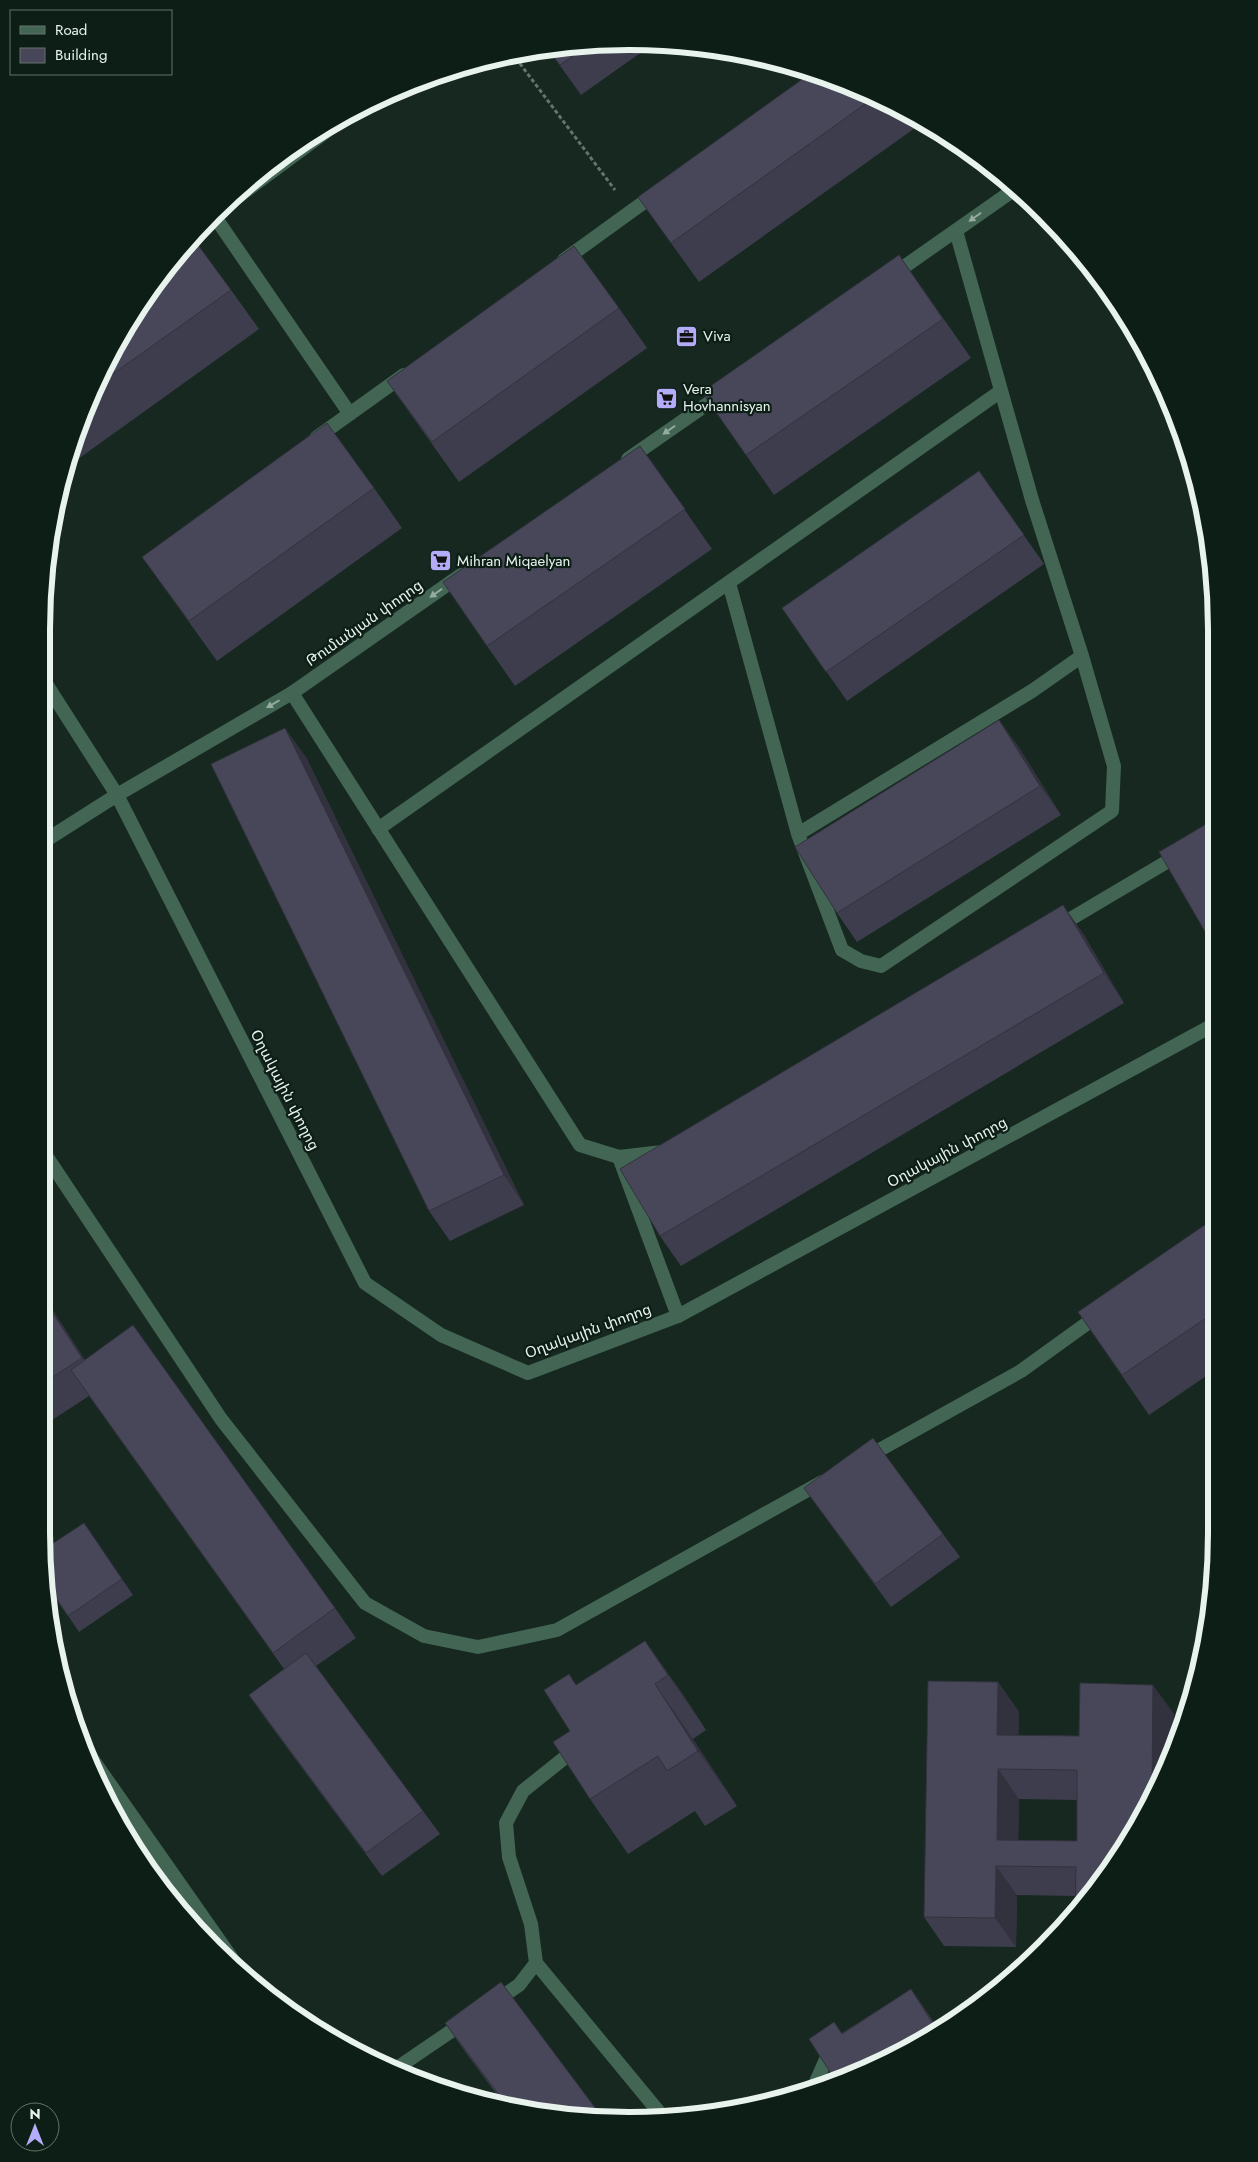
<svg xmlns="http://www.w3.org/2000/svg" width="1258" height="2162" viewBox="0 0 1258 2162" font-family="Jost,'Noto Sans Armenian',sans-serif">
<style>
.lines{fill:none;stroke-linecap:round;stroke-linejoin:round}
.path{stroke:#64746c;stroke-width:3;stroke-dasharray:4 2.5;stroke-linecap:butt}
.service{stroke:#426554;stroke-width:14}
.minor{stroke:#426554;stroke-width:14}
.tertiary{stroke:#426554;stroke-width:14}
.wall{fill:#3e3d4d;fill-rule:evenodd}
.shaded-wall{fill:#32323e}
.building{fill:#484759;stroke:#32323e;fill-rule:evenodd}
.oneway{fill:#95aca0}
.labels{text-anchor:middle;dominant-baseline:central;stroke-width:4.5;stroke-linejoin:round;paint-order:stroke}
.poi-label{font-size:15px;fill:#e8f3ed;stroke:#0c1e16;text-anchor:start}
.street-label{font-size:15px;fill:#e8f3ed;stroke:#0c1e16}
.rim{fill:none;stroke:#e8f3ed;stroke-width:6}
</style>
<rect width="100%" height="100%" fill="#16281f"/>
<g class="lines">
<path class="path" d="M512 53 615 190"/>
<path class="service" d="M213 214 350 414
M213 215 347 116
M564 260 658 192
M316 438 404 375
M729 583 798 834 842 950 861 961 881 966 1112 811 1114 766 1082 656 1032 500 956 231
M292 693 580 1145 619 1157 662 1152
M378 829 1001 391
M798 834 1032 691 1082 656
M1057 927 1180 854
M619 1157 678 1316
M536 1963 663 2117
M494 2002 519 1985 536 1963 531 1924 509 1857 506 1823 523 1791 568 1755
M394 2070 466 2021
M812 2091 827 2057 837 2051"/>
<path class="minor" d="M891 276 1015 189
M628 459 723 393
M43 679 117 795 365 1283 441 1335 528 1373 678 1316 1215 1024
M43 842 117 795 292 693 461 575
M45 1154 221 1419 365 1603 424 1636 478 1647 557 1630 822 1482
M865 1458 1021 1371 1100 1314"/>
<path class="tertiary" d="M81 1743 240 1970"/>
</g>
<path class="wall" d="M629 41 653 44 581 95 548 49Z
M854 86 922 123 699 282 638 197Z
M899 255 971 358 774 495 702 392Z
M231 290 259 329 67 467 73 440 140 303Z
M619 308 647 348 459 482 387 381Z
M640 446 712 549 515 686 487 646Z
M979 471 1044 564 847 701 782 608Z
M374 488 402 528 217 661 142 557Z
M999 720 1020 749 1061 815 857 942 837 913Z
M306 757 524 1205 450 1241 429 1211Z
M1215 819V947L1207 935Z
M1063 905 1084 935 1124 1003 681 1266 660 1236Z
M1215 1218V1370L1149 1415 1078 1312Z
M45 1298 85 1360 335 1608 356 1638 316 1666 423 1811 440 1834 382 1876 265 1718 249 1695 284 1669 89 1396 46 1424Z
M804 1488 943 1534 960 1557 891 1607Z
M84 1523 133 1595 79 1632 46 1583Z
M645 1641 684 1696 706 1730 693 1739 737 1806 705 1826 695 1811 628 1854 590 1799 570 1731 577 1685Z
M998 1682 1019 1712 1018 1735 1079 1736 1174 1714 1173 1747 1118 1859 1076 1896 1017 1895 1016 1947 944 1946 924 1917ZM1019 1799 1077 1800V1841L1018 1840Z
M911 1989 940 2031 923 2042 835 2080 834 2022 842 2033Z
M445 2023 602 2117 504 2104 466 2053Z"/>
<path class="shaded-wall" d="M999 720 1020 749 1061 815 1040 786Z
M285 728 306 757 524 1205 504 1175Z
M1063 905 1084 935 1124 1003 1104 973Z
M45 1298 102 1387 82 1358 45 1301Z
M645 1641 684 1696 706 1730 668 1675Z
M998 1682 1019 1712 1018 1764 997 1735Z
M655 1684 693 1739 737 1806 698 1751Z
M1153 1685 1174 1714 1173 1747 1152 1791Z
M998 1769 1019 1799 1018 1866 997 1840Z
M996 1866 1017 1895 1016 1947 995 1918Z
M911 1989 940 2031H939Z"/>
<path class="building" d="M589 45 560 65 548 49Z
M811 73 854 86 875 97 671 243 638 197Z
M193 238 231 290 100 383 140 303Z
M574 246 619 308 432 442 387 381Z
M899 255 943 319 746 455 702 392Z
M327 423 374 488 189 621 142 557Z
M640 446 685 509 487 646 443 582Z
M979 471 1024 535 826 672 782 608Z
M999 720 1040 786 837 913 795 847Z
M285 728 504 1175 429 1211 211 764Z
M1215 819V930L1207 935 1159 852Z
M1063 905 1104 973 660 1236 620 1169Z
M1215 1218V1312L1122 1375 1078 1312Z
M45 1301 82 1358 45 1382Z
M133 1325 335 1608 273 1653 71 1370Z
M873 1438 943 1534 875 1584 804 1488Z
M84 1523 122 1579 68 1616 46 1583V1548Z
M645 1641 668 1675 655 1684 698 1751 667 1771 658 1756 590 1799 553 1742 570 1731 544 1690 569 1674 576 1685Z
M306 1653 423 1811 366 1853 249 1695Z
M928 1681 998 1682 997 1735 1079 1736 1080 1683 1153 1685 1152 1791 1118 1859 1075 1915 1076 1867 996 1866 995 1918 924 1917ZM998 1769 1077 1770V1841L997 1840Z
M501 1982 602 2117 506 2104 445 2023Z
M911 1989 933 2024 920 2032 925 2040 825 2086 835 2080 809 2039 834 2022 842 2034Z"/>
<defs><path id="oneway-solid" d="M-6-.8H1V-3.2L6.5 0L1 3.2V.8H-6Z" transform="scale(1.25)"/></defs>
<g class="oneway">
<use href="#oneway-solid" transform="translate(975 217) rotate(145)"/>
<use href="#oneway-solid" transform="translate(669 430) rotate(145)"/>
<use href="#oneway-solid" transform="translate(436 593) rotate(145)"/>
<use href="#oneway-solid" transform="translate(273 704) rotate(150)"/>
</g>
<defs>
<symbol id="office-square" viewBox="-11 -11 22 22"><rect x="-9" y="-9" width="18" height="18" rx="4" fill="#b3adf9" stroke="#0c1e16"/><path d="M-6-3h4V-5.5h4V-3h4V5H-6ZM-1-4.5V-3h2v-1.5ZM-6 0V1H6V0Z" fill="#111"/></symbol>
<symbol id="supermarket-square" viewBox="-11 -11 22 22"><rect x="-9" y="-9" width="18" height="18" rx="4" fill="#b3adf9" stroke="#0c1e16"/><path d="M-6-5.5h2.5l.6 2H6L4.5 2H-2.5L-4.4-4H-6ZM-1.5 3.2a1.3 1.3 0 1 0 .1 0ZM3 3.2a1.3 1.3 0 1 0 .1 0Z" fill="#111"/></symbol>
</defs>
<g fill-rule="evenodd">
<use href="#office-square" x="674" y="324" width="25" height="25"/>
<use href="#supermarket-square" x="654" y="386" width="25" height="25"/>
<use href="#supermarket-square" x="428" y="548" width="25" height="25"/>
</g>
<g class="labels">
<g class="poi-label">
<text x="703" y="336">Viva</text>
<text x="683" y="389">Vera<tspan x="683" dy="17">Hovhannisyan</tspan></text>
<text x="457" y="561">Mihran Miqaelyan</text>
</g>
<g class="street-label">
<text transform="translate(364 623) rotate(-35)">Թումանյան փողոց</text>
<text transform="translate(285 1090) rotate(63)">Օղակային փողոց</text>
<text transform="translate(947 1152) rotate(-28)">Օղակային փողոց</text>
<text transform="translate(588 1331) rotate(-20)">Օղակային փողոց</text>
</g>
</g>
<path d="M0 0H1258V2162H0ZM629 50H629A579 579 0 0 1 1208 629V1533A579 579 0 0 1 629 2112H629A579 579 0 0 1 50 1533V629A579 579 0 0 1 629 50Z" fill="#0c1e16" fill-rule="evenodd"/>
<path class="rim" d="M629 50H629A579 579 0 0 1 1208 629V1533A579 579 0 0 1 629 2112H629A579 579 0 0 1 50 1533V629A579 579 0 0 1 629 50Z"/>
<rect x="10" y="10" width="162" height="65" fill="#0c1e16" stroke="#64736c"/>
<rect x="20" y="26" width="25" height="8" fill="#426554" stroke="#64736c"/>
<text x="55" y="35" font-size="15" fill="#e8f3ed">Road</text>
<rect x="20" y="48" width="25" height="15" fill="#484759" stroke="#64736c"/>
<text x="55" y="60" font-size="15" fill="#e8f3ed">Building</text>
<g transform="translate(35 2127)"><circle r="24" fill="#0c1e16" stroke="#64736c"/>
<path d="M0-4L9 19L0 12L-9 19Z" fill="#b3adf9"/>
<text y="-8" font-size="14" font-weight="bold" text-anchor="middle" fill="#e8f3ed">N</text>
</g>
</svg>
